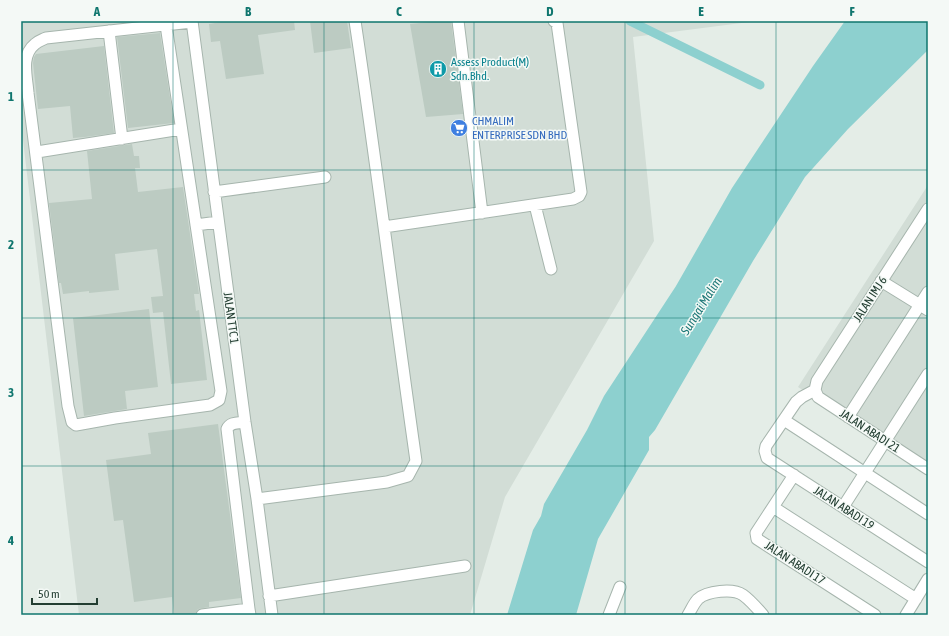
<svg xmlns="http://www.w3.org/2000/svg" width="949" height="636" viewBox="0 0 949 636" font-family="'Asap Condensed',sans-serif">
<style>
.built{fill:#d2ddd6}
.water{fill:#8dd0cf}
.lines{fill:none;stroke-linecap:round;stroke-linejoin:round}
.canal{stroke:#8dd0cf;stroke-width:9}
.building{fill:#bccbc2}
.minor-casing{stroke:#a6b5ad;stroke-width:13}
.minor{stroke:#fff;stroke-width:11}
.grid{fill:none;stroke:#0f766e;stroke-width:1;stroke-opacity:0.55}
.labels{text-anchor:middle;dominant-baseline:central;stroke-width:3;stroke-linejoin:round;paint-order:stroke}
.culture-label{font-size:12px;fill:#0d838f;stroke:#f4f9f6;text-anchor:start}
.shop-label{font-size:12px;fill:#366cbe;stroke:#f4f9f6;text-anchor:start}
.street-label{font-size:12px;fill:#233e32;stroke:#f4f9f6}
.water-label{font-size:13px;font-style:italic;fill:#1f7978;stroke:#f4f9f6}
.neatline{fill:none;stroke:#0f766e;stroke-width:1.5}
.grid-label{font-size:13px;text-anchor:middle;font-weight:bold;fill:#0f766e}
</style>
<rect width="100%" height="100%" fill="#e4ede7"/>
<path class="built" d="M21 21H757L633 37 654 241 505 497 470 615H79L21 123Z
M928 185V473L798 387Z"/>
<path class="water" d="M845 21H928V50L848 129 805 177 753 261 655 430 649 437V450L598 539 576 615H507L533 530 541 516 544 504 587 430 604 396 676 286 732 188 813 66Z"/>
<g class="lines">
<path class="canal" d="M630 21 760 85"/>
</g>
<path class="building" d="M221 21H294L295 30 258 35 264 74 226 79 220 41 211 42 209 24 221 22Z
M310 21H347L351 48 314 53Z
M441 21H451L463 114 426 117 410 24Z
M160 33 174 123 128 128 117 37Z
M104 46 114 133 85 137 73 138 70 106 38 109 33 63 34 57 36 54Z
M132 144 134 156H139L140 168H135L138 192 183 187 199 294H194L196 311 199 310 207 380 171 384 163 312 153 313 151 297 163 296 157 249 115 254 119 290 89 293V291L63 294 61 283H59L49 203 92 199 87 151Z
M149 309 158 387 125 391 127 409 84 416 73 318Z
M218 424 241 598 209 602V607L198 609 195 614 186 615H174L172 597 134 602 123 520 114 521 106 460 151 454 148 433Z"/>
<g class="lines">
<defs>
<path id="minor" d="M192 21 245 422 257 499 272 615
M458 21 482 213
M166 25 221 391 219 400 210 405 115 418 76 425 72 422 68 406 28 93C27 77 20 56 35 44 38 41 42 40 46 38L192 22
M109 31 122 139
M37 152 181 129
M214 192 325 177
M535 205 551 269
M196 225 218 222
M384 227 573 199 579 196 581 192 557 23 554 21
M881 281 928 310
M815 390 802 397 796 402 766 446 765 451 767 458 928 562
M815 390 817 381 928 209
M815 390 818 397 928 469
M848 417 928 292
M784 420 928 514
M245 422C238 423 230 422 227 429L249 609
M794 475 756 533 757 539 875 615
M257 499 387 482 408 476 416 461C395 314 377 167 355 21
M773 507 916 599
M843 507 928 374
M269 596 465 566
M202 615 249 609 250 615
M609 615 620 587
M688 615C691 610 694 603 698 599 707 591 733 588 743 595 750 600 757 608 763 615
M906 615 928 579"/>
</defs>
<use href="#minor" class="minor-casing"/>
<use href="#minor" class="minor"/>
</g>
<path class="grid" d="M173 21V615M324 21V615M474 21V615M625 21V615M776 21V615M21 170H928M21 318H928M21 466H928"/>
<defs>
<symbol id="building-disc" viewBox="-11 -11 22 22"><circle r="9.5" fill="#0f9aa8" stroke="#f4f9f6"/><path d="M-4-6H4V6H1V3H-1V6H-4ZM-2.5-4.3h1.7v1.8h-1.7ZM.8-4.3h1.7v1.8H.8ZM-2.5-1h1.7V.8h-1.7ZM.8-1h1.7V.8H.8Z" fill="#fff"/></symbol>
<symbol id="supermarket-disc" viewBox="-11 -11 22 22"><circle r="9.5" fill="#3f7fe0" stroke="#f4f9f6"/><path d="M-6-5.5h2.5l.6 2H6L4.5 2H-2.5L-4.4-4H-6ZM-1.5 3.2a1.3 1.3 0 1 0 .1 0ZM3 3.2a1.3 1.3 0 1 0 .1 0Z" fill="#fff"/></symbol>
</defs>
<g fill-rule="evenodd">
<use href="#building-disc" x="428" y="59" width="20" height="20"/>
<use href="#supermarket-disc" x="449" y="118" width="20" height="20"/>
</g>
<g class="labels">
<g class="culture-label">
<text x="451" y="62">Assess Product(M)<tspan x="451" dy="14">Sdn.Bhd.</tspan></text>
</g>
<g class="shop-label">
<text x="472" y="121">CHMALIM<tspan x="472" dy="14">ENTERPRISE SDN BHD</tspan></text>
</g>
<g class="street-label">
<text transform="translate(870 299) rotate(-57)">JALAN IMJ 6</text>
<text transform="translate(231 318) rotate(82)">JALAN TTC 1</text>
<text transform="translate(870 431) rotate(33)">JALAN ABADI 21</text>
<text transform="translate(844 508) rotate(33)">JALAN ABADI 19</text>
<text transform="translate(795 563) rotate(33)">JALAN ABADI 17</text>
</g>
<g class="water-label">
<text transform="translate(701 306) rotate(-58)">Sungai Malim</text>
</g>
</g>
<rect width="949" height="636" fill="none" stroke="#f4f9f6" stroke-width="44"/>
<path d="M32 598v6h65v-6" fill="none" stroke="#233e32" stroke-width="2"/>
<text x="38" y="598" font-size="12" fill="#233e32" stroke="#f4f9f6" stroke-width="3" paint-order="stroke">50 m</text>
<rect x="22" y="22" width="905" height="592" class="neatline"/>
<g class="grid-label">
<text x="97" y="16">A</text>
<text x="248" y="16">B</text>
<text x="399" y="16">C</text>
<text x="550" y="16">D</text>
<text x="701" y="16">E</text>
<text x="852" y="16">F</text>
<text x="11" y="101">1</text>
<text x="11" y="249">2</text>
<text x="11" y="397">3</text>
<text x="11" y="545">4</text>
</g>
</svg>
